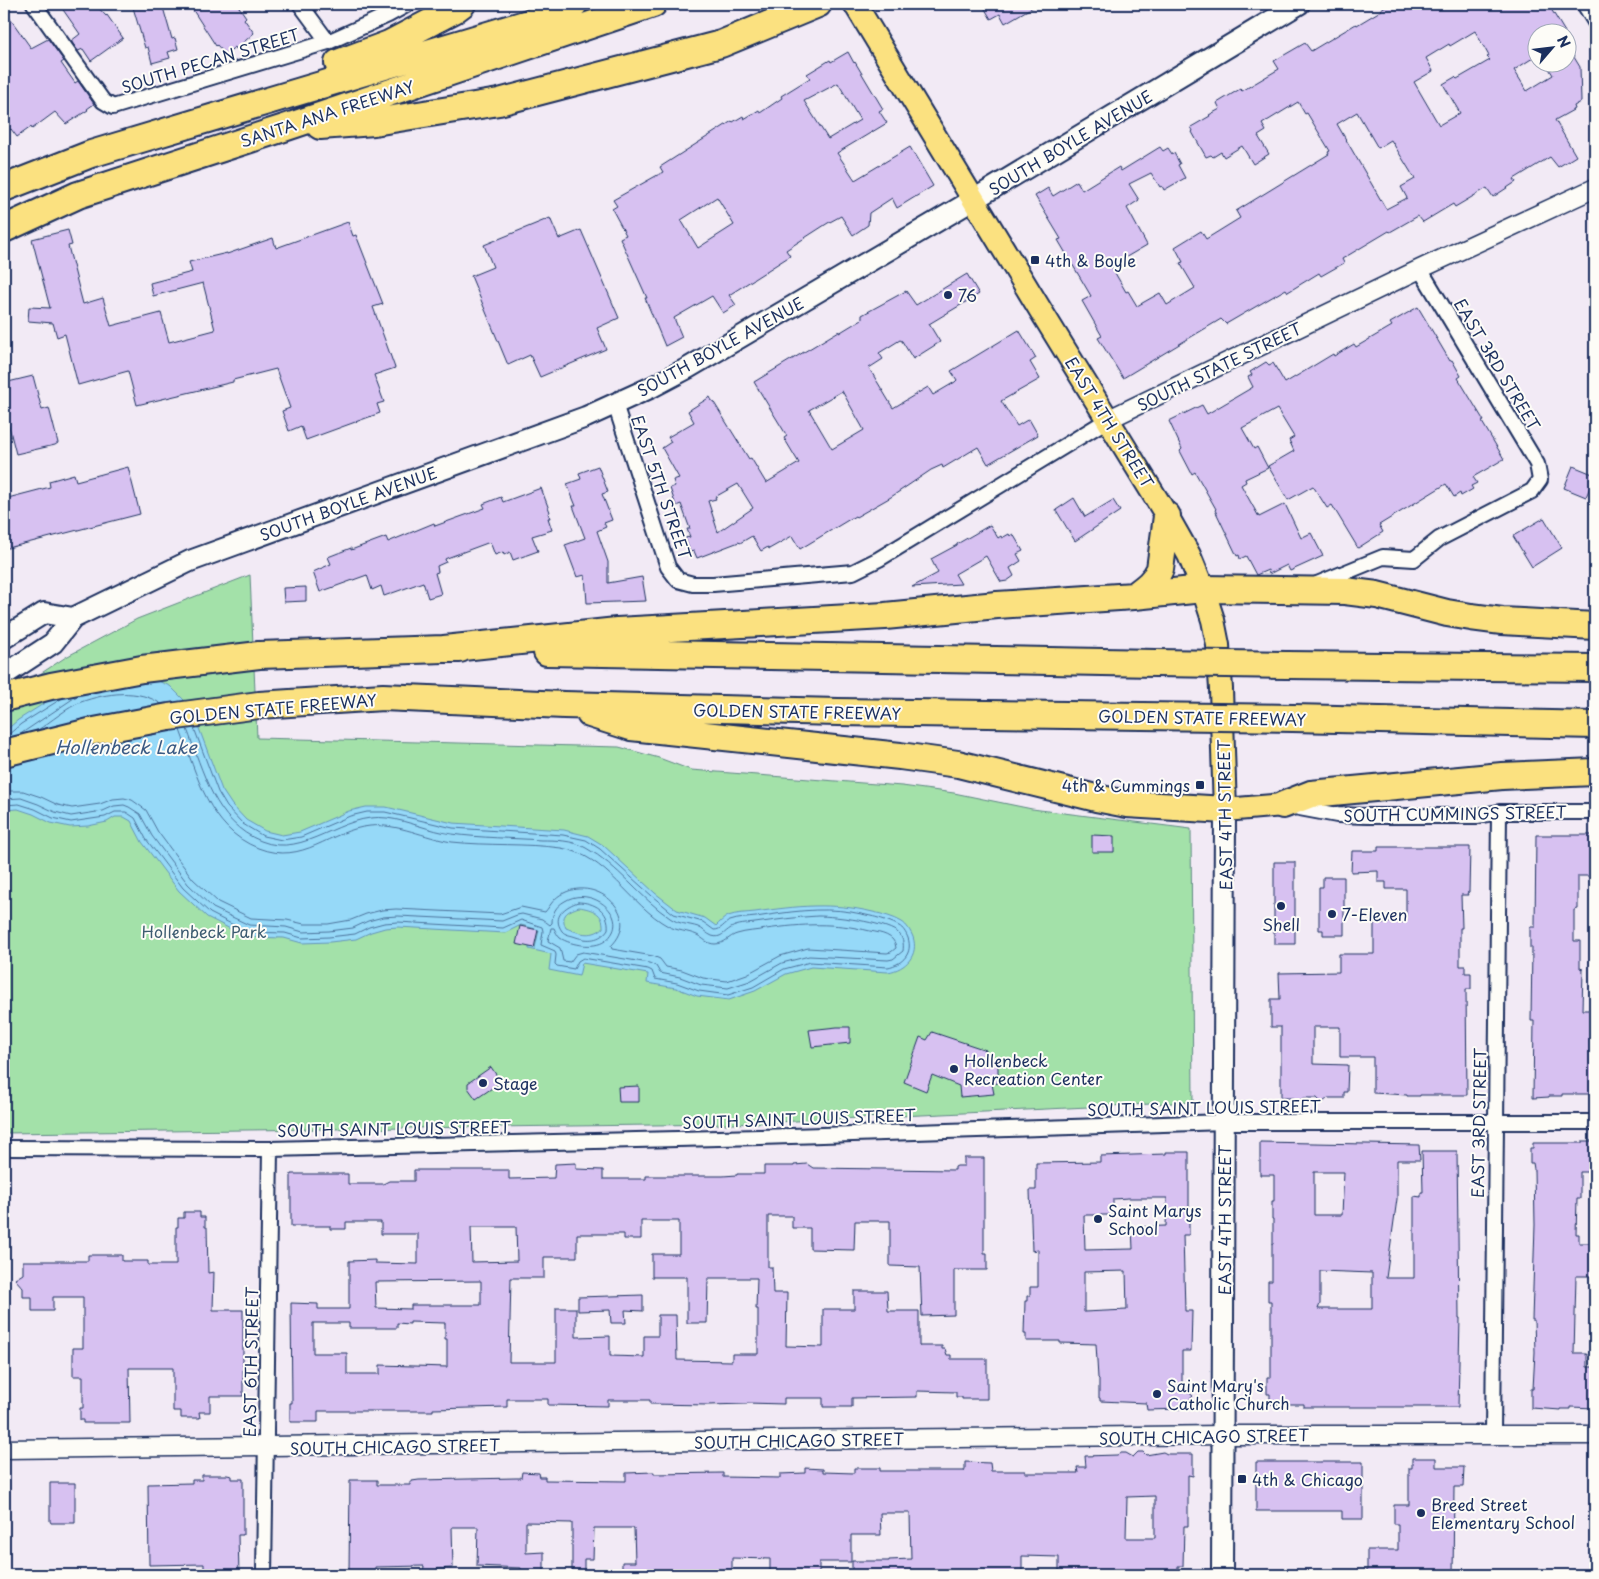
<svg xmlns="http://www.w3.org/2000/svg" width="1599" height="1579" viewBox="0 0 1599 1579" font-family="'Playpen Sans',sans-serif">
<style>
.green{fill:#a3e1a9;stroke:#5f8884}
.water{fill:#96d9f8;stroke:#6595ba;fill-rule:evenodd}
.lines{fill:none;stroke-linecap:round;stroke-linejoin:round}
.shore{stroke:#4c739c;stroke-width:1}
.building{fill:#d7c1f1;stroke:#1b2f5e;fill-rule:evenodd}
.minor-casing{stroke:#1b2f5e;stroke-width:18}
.tertiary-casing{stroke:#1b2f5e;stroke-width:21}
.secondary-casing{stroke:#1b2f5e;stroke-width:24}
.primary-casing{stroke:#1b2f5e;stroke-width:26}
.motorway-casing{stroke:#1b2f5e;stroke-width:30}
.minor{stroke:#fdfcf7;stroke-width:14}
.tertiary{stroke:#fdfcf7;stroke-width:18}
.secondary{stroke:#fdfcf7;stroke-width:20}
.primary{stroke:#fbe180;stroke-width:22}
.motorway{stroke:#fbe180;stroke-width:26}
.motorway-bridge-casing{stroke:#1b2f5e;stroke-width:30;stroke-linecap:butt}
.motorway-bridge{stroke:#fbe180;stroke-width:26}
.poi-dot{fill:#1b2f5e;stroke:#fdfcf7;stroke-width:2}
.labels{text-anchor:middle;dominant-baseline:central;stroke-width:4;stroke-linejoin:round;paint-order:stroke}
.street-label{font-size:16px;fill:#1b2f5e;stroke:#fdfcf7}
.poi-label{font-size:16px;fill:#1b2f5e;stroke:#fdfcf7;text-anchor:start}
.park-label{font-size:16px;fill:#3d5c71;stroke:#fdfcf7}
.water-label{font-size:18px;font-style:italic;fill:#3a5a84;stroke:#fdfcf7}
</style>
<rect width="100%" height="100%" fill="#f2eaf5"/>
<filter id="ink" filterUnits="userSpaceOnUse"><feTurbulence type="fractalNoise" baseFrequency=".02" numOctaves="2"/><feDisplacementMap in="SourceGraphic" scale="10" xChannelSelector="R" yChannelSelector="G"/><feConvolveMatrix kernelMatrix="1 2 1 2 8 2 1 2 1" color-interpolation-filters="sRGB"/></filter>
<g filter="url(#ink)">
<path class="green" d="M250 575 257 738 619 747 659 758 691 770 902 786 954 793 1032 809 1191 829 1193 1102 734 1124 4 1133V701L17 689 66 657 137 619Z"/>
<path class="water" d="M140 674 170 686 191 707 222 790 232 805 246 820 265 831 282 835 300 832 349 811 366 807H386L453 823 564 830 588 836 603 845 655 893 677 910 705 918 716 926C719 923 724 918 728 916 736 913 746 913 755 912 797 906 831 902 873 912 882 914 894 917 902 922 907 925 911 932 913 937 919 955 906 969 888 972L811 967 786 974 755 991 729 1000 697 996 676 988 647 983 648 974 582 963 579 976 549 970 551 954 529 949V947L535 948 539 930 521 925 505 933 398 927 385 928 371 932 356 939 330 942 302 943 284 938 246 937 207 917 179 891 142 842 131 821 124 817H115L107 822 88 826 70 827 51 823 33 814 18 809 4 810V732L18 720 73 685ZM579 907C592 909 604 913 603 928 591 938 579 933 566 928 560 915 567 911 579 907Z"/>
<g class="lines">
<path class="shore" d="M38 730C50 722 68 707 81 702 106 693 139 688 161 704
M19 735 77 696
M4 736 8 735 21 724 61 699
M4 791H23L41 797 58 805 72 808 100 804 113 799 124 798 132 800 146 810 158 832 193 879 218 902 251 918 287 920 304 924H328L351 920 366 914 382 910 396 909 500 914 521 907 545 912C551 905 554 897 564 893 597 876 643 915 611 946L612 949 653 956 660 959 666 967 682 970 703 978 727 981 747 974 780 956 808 948 887 953 891 952 896 948C895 935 881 933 870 931 834 922 803 924 766 929 757 931 746 931 737 934 729 936 725 944 715 944 707 944 703 938 697 935 688 931 677 931 668 926 630 905 607 855 561 848 525 843 488 846 452 842 425 838 398 823 370 826 329 830 304 866 258 848 209 829 197 775 180 730
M4 799 21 798 38 804 55 812 71 816 103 811 114 806 124 805 129 807 140 814 152 836 188 884 213 908 249 925 286 927 303 932 329 931 353 928 368 921 383 917 398 916 502 921 517 915 522 914 542 919 550 925 552 923C552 913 556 906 565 901 592 884 634 919 605 941 594 949 571 945 560 938 557 935 556 932 554 928H551L548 941 560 948 563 961 570 962 576 954 583 952 649 963 656 966 660 973 680 977 701 985 728 988 750 981 782 963 809 956 888 960 893 959 903 951C904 944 903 936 897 932 883 922 835 916 818 916 797 917 776 920 755 923 748 924 737 924 731 928 724 932 721 939 712 936 707 934 703 929 698 927 689 924 678 924 670 918 640 898 618 865 586 848 573 840 555 840 541 840 512 838 481 838 452 834 430 831 409 821 387 818 341 812 306 859 261 841 215 823 203 771 187 729
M4 805 19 804 35 809 53 818 71 822 105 817 115 812H126L135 818 146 839 183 888 210 913 247 932 285 933 302 938 329 937 355 934 369 927 384 923 398 922 503 928 521 920 542 927 543 931 541 945 555 951 556 955 555 964 557 966 574 969 578 961 583 958 648 969 652 971 655 979 677 983 699 991 728 995 753 987 784 969 810 962 888 967C903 964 913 953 908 938 906 933 903 928 899 926 885 918 866 915 851 912 820 907 788 912 756 917 748 918 738 918 730 921 724 923 722 930 714 930L703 922 674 914 652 896 600 849 586 840 563 835 453 828 385 812H367L350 816 301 837 282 840 263 836 243 824 227 807 218 792 194 728
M578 902C594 902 610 911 608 929 600 941 588 941 576 937 571 935 565 935 562 931 551 916 566 906 578 902Z"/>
</g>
<path class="building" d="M59 4H95L106 16 107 15 123 38 91 61 83 49 78 51 71 41 80 34Z
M132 4H162L172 39 175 38 178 49 168 52 170 58 152 63 148 47 145 48Z
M189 4H237L246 17 244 19 254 33 236 49 235 47 225 54 217 45 216 46Z
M982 4H1038L1005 23 1000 14 991 19Z
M1389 4H1548L1565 32H1536V56L1514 70 1527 91 1553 75 1545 62H1566V44L1580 67 1581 102 1574 106 1575 109 1555 120 1576 156 1558 167 1550 157 1514 179 1516 182 1493 197 1487 188 1455 207 1453 204 1423 222 1418 216 1390 232 1389 231 1342 259 1344 263 1321 276 1319 273 1288 292 1286 289 1226 324 1221 319 1123 378 1098 338 1102 336 1082 301 1091 296 1058 240 1061 239 1035 196 1048 188 1053 196 1077 181 1082 190 1119 167 1121 171 1160 147 1163 151 1168 148 1172 154 1174 153 1180 164 1178 165 1185 178 1164 190 1162 186 1160 187 1151 173 1129 184 1139 200 1127 208 1147 245 1111 266 1126 292 1128 291 1137 306 1160 293 1167 305 1195 288 1180 263 1183 262 1175 247 1201 231 1206 239 1240 218 1236 211 1329 154 1328 152 1330 151 1307 113 1305 114 1298 102 1262 124 1266 131 1258 136 1269 154 1253 164 1242 146 1224 157 1221 152 1213 157 1211 155 1206 157 1192 132 1193 131 1191 127 1210 116 1209 115 1220 109 1217 103 1240 89 1242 91 1279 69 1274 61 1305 43 1311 51 1356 24 1357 25 1382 10 1381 9ZM1475 31 1489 56 1487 57 1490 60 1457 79 1455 77 1443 84 1460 113 1439 125 1414 82 1433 71 1426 58 1449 44 1450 46ZM1357 112 1378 148 1391 140 1415 179 1401 187 1407 198 1386 209 1337 124Z
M4 10 31 48 48 39 64 61 61 63 75 83 78 81 94 104 87 109 88 110 66 124 55 112 32 129 31 127 17 137 11 129 10 130 4 121Z
M848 52 854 63 855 62 883 109 879 111 887 123 837 153 855 180 910 147 933 186 897 208 892 198 869 213 868 225 853 235 841 216 828 223 786 250 790 256 729 295 736 305 723 313 712 296 674 318 682 337 665 346 645 298H647L620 238 626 235 612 209 617 206 613 200 663 172 660 167 732 121 733 122 743 116 744 119 759 110 760 113 782 98 781 96 810 78 807 74 830 60 831 62ZM838 83 860 120 828 139 804 101ZM717 197 734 225 698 248 681 220Z
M550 218 559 239 581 230 619 318 597 328 606 349 540 377 530 355 508 365 471 276 493 267 484 245Z
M348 222 353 236 356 235 383 304 373 307 395 368 374 375 384 402 377 404 380 413 306 440 301 426 289 431 282 411 290 408 276 369 233 380V382L137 405 128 371 78 385 65 334 57 337 53 323 28 321 29 307 50 308 32 239 68 230 72 245 68 246 83 304 103 298 111 326 161 313 169 342 215 330 203 283 153 296 150 283 192 272 189 262 227 253V254L273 238 276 248Z
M967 274 979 294 929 324 940 342 913 359 902 341 900 340 879 353 883 359 869 368 893 408 928 387 933 395 955 382 957 380 951 371 1019 330 1036 358 1030 362 1040 379 1001 401 1017 426 1029 419 1038 435 988 464 978 447 943 468 942 465 931 470 891 497 856 517 855 516 800 549 792 536 769 549 768 547 761 551 752 536 740 543 739 542 697 558 694 551 690 552 685 538 690 537 687 529H690L681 504 676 506 670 488 675 486 673 480 679 478 662 448 671 442 668 437 694 422 688 411 710 397 712 401H713L749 459 751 458 766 483 799 463 784 438 787 436 754 382 839 331V333L862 319V315L906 291 916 305ZM842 391 864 430 832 449 809 410ZM738 484 753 508 718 532 708 501 716 499 715 497Z
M1418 307 1450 361 1452 360 1461 376 1458 378 1484 421 1482 422 1504 459 1473 477 1477 483 1471 486 1473 489 1461 496 1460 493 1454 497 1446 484 1379 525 1383 532 1358 548 1332 505 1327 508 1313 486 1288 500 1268 466 1294 451 1289 440 1294 437 1277 409 1242 428 1254 449 1257 447 1268 468 1245 479 1246 482 1241 485 1259 517 1285 504 1301 538 1311 533 1323 556 1290 571 1287 565 1269 574 1268 570 1256 575 1246 556 1240 559 1239 555 1237 556 1215 510 1216 509 1195 472 1192 474 1180 451 1182 449 1169 421 1202 405 1207 414 1253 387 1248 377 1252 375 1250 372 1266 362 1269 365 1273 363 1285 383 1333 354 1334 356 1354 344 1356 347 1392 326 1390 323Z
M33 376 42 410 49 408 58 443 55 445 16 454 4 407V383Z
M598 466 608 492 602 494 612 520 604 523 606 527 597 531 608 562V583L642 577 646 601 587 603 585 575 577 577 565 545 585 538 573 506H576L567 484 581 479 579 473Z
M1573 466 1595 475 1586 497 1564 488Z
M128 467 140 514 4 549V499L50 487 49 481 74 474 76 481Z
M541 488 550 512 548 513 550 518H548L552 530 532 536 538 551 513 560 510 552 504 555 503 552 495 555 490 542 447 558 445 559 446 562 437 566 438 572 435 573 441 594 428 598 423 582 384 596 381 586 372 590 367 575 320 592 313 572 331 564 328 557 351 548V550L386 537 388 542 434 523 435 526 485 508 483 504 501 497 503 502Z
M1074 498 1085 517 1113 500 1120 511 1075 541 1056 510Z
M1544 518 1562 548 1532 567 1513 536Z
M990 525 998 538 1001 536 1002 538 1009 534 1010 536 1013 534 1023 551 1017 554 1021 561 1010 568 1014 576 1007 581 1001 582 986 556 955 574 961 584 912 587 938 573 931 559 957 545V544Z
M306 587V601L284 602 283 588Z
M1092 835 1114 836V852H1092Z
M1536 835H1595V876H1578V909L1574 910V941H1580V968L1583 969 1582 1010H1595V1094H1562V1096H1549V1097L1533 1098 1534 1021H1531L1532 948H1530V927H1535Z
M1378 847H1470L1469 892 1467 893 1468 895H1461L1462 928H1460V966H1465V973H1471V989H1466L1467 1095H1420V1096H1407V1095L1373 1093V1057H1340V1027H1313V1064L1348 1065 1347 1092H1344V1098H1328L1322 1103 1317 1098H1304L1301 1100H1296L1294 1098H1281V1027H1271V999H1280L1279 973 1339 972V954H1374V923L1406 922V889H1386V882H1378V871L1351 872 1352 851H1378Z
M1274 862H1295V944H1274Z
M1323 877H1344V935H1323V930H1319V887H1323Z
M520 926 538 930 534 948 516 944Z
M837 1027H850V1043L812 1047 809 1030Z
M932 1032 986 1050 984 1058 998 1062V1083L992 1084 994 1094 960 1097 959 1086 932 1075 926 1091 904 1082 920 1037 927 1040Z
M491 1067 501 1082 476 1099 468 1088V1083Z
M639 1086V1102H619L618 1087Z
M1582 1141H1595V1172H1580V1199H1577L1576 1234H1579V1243H1595V1276H1576L1574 1353H1585V1355L1587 1354V1367H1595V1408L1571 1407V1409H1561V1410L1531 1408V1389H1533L1535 1352 1534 1320H1532L1535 1225 1534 1169 1533 1163H1530V1148H1533V1143H1582Z
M1260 1142 1419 1145 1420 1160H1397V1199L1386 1278H1414V1196L1421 1197V1192H1423L1422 1151H1457L1459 1318H1460L1458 1407H1304V1404H1270V1394H1267V1377H1271V1301H1268V1281H1272V1244H1273V1219H1272V1201H1274V1175H1260ZM1314 1172H1344L1342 1215H1314ZM1320 1271 1372 1273V1309H1318L1320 1304Z
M1166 1152H1189V1235H1183L1185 1311H1192L1191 1351H1182V1387L1193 1396 1180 1409 1147 1410 1146 1403 1100 1401V1398H1099V1379L1098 1378 1096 1344 1060 1343V1341H1026V1334H1024L1025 1301H1027V1296H1030V1287H1038V1250L1032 1251 1030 1190H1036V1163L1100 1162V1156L1166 1154ZM1128 1198H1167L1166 1226 1132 1227 1133 1249 1085 1250 1084 1215H1113V1199ZM1126 1271 1127 1310 1084 1312V1272Z
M964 1158H984V1253H987V1270H954V1315L922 1316 920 1267 890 1266V1221H855L854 1250 810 1249V1228H792V1216H768V1267H772L773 1293H787L786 1346 823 1347V1309H854V1291H887L888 1311H919V1346H942V1349H945L947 1355H951V1359H987V1399H962V1397H956V1392L917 1391V1397L852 1398V1407H823V1398H784V1404L747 1403V1404L708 1405 650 1404V1400H608V1406L548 1405V1399H507V1407L433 1409V1411H318V1422H290V1403H292L291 1303 318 1304V1309H349V1261L375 1260V1263L418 1264V1234H381V1222H346V1229H330V1226H291V1174H348V1184H383L389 1181H414V1170H509V1179L554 1178 555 1164 576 1163V1169L603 1170V1179H646V1176H723L737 1175V1174H764V1166H794V1165L807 1164 813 1168 955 1170V1167L957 1166H964ZM641 1221H679V1254H652V1277H687V1323H707L708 1278H757L756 1309H758V1354H732V1361L677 1360 676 1315H658V1336H644V1357L610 1356V1336L576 1337V1308H556V1362H509L511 1278H544V1257H577V1234H624V1239H641ZM471 1227H516L517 1261 472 1262ZM481 1281V1305H411V1309L376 1308 375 1282ZM410 1322 445 1323V1339H447V1367L380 1365V1374H347V1353H313V1323H349V1328H397V1323L410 1324Z
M184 1212H200V1217H205V1227H207L208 1273 214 1272 213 1310H243V1396H210V1412H199L200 1418H181V1411H173V1368H129L130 1423H83V1420H80V1408H83V1376H73V1348H83V1297H53V1311H32V1297H23V1288L15 1279 23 1274V1261H88V1255H122V1261H148V1265H176V1227H178V1218H184Z
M643 1295V1311L625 1310 626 1323H611L610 1310 578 1311V1297Z
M1138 1452H1143L1146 1455 1163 1452 1167 1454H1193V1476L1188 1475V1526H1184L1183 1566H1178V1573H1144V1575H1059V1557L1022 1556V1575H852V1561H889V1560L911 1559 910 1513H880L881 1535H851V1562H819V1575H770V1559L732 1558V1570H713V1575H622V1562H635L634 1528H594L593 1559H584V1575H572V1523L526 1522V1553L544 1552V1575H521V1568L477 1566 478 1527H452L453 1568 437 1569 436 1575H423L424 1566 375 1567V1574L349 1573 350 1480H377V1485H410V1482H412V1481L419 1480 516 1478H521L522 1472 539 1473 540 1477H545V1480L626 1481V1473L654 1472V1474L723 1473V1477L780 1478V1474L805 1473V1468L823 1469V1472L854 1473V1468H880V1471H964L965 1469V1462L990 1463 991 1471H1025V1473H1078L1077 1467H1086L1085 1456 1117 1455 1121 1453H1126L1133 1457ZM1155 1496V1538H1126L1127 1497Z
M1412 1458H1436V1467H1464L1463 1487H1454L1453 1575H1367V1550H1398V1524H1394V1505H1409V1468H1412Z
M1256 1462H1363V1519H1342V1511H1256Z
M202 1475H227L232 1476V1479H243V1535H238L239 1575H204V1564L149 1565 148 1484 192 1483V1480H202Z
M50 1483H75V1523H51L50 1521Z"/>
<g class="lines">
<defs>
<path id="minor" d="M34 4 103 101 113 107 328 42 388 15 408 4
M300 4 328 42
M1584 4 1595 22
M615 404 668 567 678 580 693 584H713L853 572 879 559 1109 419
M1317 584 1383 557 1414 559 1439 539 1532 491 1540 480 1537 464 1420 269
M1289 806 1337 815 1367 816H1477L1499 812H1595
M4 1148 270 1149 760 1137 1225 1122H1595
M1493 1434 1499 812
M264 1575 270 1149"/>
<path id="tertiary" d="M1109 419 1420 269 1595 188
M4 1449 1223 1435H1595"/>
<path id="secondary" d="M4 638 44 613 73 618
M4 675 53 643 73 618 190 561 586 417 652 387 688 368 973 200 1299 4
M1222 1575 1225 810"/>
<path id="primary" d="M855 4 1041 311 1167 516 1189 555 1203 589 1213 620 1218 645 1221 689 1225 810 1283 805"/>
<path id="motorway" d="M338 63 389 44 454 10 462 4
M320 126 374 122 499 102 721 44 818 4
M4 188 91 154 528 23 574 4
M4 229 78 195 284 128 653 4
M1134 596C1145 588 1154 582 1160 569L1167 516
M444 649 617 631 885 616 997 605 1134 596 1203 589 1345 591 1377 595 1447 613 1471 617 1502 621 1595 626
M547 652 1156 663
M1287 665 1595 668
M4 698 51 686 142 669 259 655 444 649H460
M590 714 631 727 900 756 958 764 1096 798 1127 804 1225 810
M1293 718 1595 725
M4 753 89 732 169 717 259 705 383 697 564 705 838 712 1142 716
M1283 805 1311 794 1502 776 1595 772"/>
</defs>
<use href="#minor" class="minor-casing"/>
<use href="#tertiary" class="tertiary-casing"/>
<use href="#secondary" class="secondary-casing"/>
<use href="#primary" class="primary-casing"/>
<use href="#motorway" class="motorway-casing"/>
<use href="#minor" class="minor"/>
<use href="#tertiary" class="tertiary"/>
<use href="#secondary" class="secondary"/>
<use href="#primary" class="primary"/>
<use href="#motorway" class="motorway"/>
<defs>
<path id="motorway-bridge" d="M1156 663 1287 665
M1142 716 1293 718"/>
</defs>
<use href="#motorway-bridge" class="motorway-bridge-casing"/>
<use href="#motorway-bridge" class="motorway-bridge"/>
</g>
</g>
<g class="poi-dot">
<rect x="1030" y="255" width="10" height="10" rx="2.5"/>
<circle cx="948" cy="295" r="5"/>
<rect x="1195" y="780" width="10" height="10" rx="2.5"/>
<circle cx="1281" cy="906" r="5"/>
<circle cx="1332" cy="914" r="5"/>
<circle cx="954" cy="1069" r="5"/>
<circle cx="483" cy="1083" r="5"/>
<circle cx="1098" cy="1219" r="5"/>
<circle cx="1157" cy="1394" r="5"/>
<rect x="1237" y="1474" width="10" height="10" rx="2.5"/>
<circle cx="1421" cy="1513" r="5"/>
</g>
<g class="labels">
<g class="street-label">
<text transform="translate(210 60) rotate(-17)">SOUTH PECAN STREET</text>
<text transform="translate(327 113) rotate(-18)">SANTA ANA FREEWAY</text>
<text transform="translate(1070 142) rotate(-31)">SOUTH BOYLE AVENUE</text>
<text transform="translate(720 346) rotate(-29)">SOUTH BOYLE AVENUE</text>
<text transform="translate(1498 364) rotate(59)">EAST 3RD STREET</text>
<text transform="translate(1219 366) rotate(-26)">SOUTH STATE STREET</text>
<text transform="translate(1110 422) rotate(58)">EAST 4TH STREET</text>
<text transform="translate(662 487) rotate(71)">EAST 5TH STREET</text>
<text transform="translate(348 503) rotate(-20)">SOUTH BOYLE AVENUE</text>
<text transform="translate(273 708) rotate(-5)">GOLDEN STATE FREEWAY</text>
<text transform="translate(797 711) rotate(1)">GOLDEN STATE FREEWAY</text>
<text transform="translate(1202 717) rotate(1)">GOLDEN STATE FREEWAY</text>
<text transform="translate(1455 813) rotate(-1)">SOUTH CUMMINGS STREET</text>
<text transform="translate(1224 815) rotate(-91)">EAST 4TH STREET</text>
<text transform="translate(1204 1107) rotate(-1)">SOUTH SAINT LOUIS STREET</text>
<text transform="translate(799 1118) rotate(-2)">SOUTH SAINT LOUIS STREET</text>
<text transform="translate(1478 1123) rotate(-89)">EAST 3RD STREET</text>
<text transform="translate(394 1128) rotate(-1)">SOUTH SAINT LOUIS STREET</text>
<text transform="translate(1224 1220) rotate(-90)">EAST 4TH STREET</text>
<text transform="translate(250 1362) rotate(-89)">EAST 6TH STREET</text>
<text transform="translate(1204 1436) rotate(-1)">SOUTH CHICAGO STREET</text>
<text transform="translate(799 1440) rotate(-1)">SOUTH CHICAGO STREET</text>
<text transform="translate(395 1446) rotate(-1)">SOUTH CHICAGO STREET</text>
</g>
<g class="poi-label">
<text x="1045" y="260">4th &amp; Boyle</text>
<text x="958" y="295">76</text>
<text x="1190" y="785" text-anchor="end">4th &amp; Cummings</text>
<text x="1342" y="914">7-Eleven</text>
<text x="1281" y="924" text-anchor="middle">Shell</text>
<text x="964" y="1060">Hollenbeck<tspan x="964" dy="18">Recreation Center</tspan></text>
<text x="493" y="1083">Stage</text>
<text x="1108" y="1210">Saint Marys<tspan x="1108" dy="18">School</tspan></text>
<text x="1167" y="1385">Saint Mary's<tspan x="1167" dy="18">Catholic Church</tspan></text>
<text x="1252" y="1479">4th &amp; Chicago</text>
<text x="1431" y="1504">Breed Street<tspan x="1431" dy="18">Elementary School</tspan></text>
</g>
<g class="park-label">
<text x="204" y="931">Hollenbeck Park</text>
</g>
<g class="water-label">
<text x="126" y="746">Hollenbeck Lake</text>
</g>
</g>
<rect width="1599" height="1579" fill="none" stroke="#fdfcf7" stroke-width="20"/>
<rect x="10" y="10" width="1579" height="1559" fill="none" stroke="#1b2f5e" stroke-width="2" filter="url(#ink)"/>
<g transform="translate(1552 48) rotate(62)"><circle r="24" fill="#fdfcf7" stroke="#a3aaba"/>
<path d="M0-4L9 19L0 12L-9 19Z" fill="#1b2f5e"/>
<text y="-8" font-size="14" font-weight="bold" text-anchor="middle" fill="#1b2f5e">N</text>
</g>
</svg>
